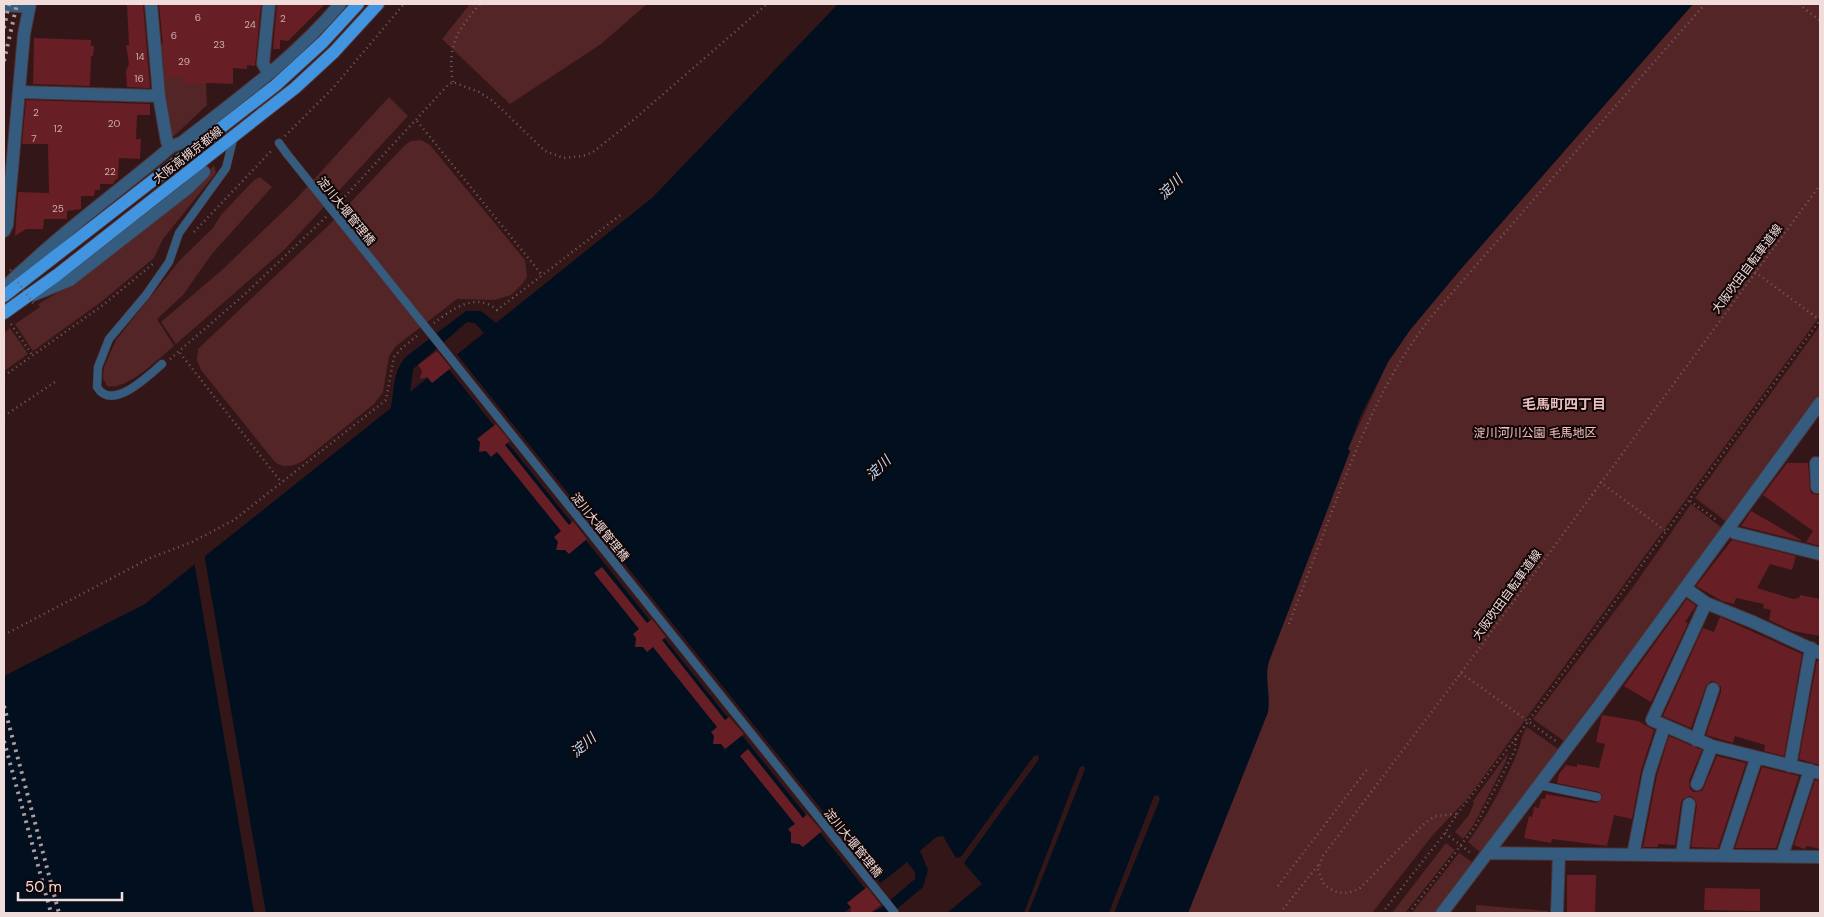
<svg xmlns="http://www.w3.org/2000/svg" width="1824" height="917" viewBox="0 0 1824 917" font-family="'DM Sans','Noto Sans JP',sans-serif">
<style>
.green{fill:#542527}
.water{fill:#010f1e;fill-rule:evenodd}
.pier{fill:#331617}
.building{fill:#671f25}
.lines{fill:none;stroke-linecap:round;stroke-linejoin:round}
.service-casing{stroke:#4e3233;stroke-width:9}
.minor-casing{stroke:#4e3233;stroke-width:14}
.tertiary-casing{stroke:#4e3233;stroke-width:14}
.primary-casing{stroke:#4e3233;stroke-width:14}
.path{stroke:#775d5d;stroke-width:2.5;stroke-dasharray:1 4;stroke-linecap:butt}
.service{stroke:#355b7f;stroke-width:8}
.minor{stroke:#355b7f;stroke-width:12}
.tertiary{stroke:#355b7f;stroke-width:12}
.primary{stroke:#4195e0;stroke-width:12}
.rail{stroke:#b19a9a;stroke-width:4;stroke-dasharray:2.5 5;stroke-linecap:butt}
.service-bridge-casing{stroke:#4e3233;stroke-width:9;stroke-linecap:butt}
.path-bridge{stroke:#775d5d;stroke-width:2.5;stroke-dasharray:1 4;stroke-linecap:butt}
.service-bridge{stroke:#355b7f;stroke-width:8}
.labels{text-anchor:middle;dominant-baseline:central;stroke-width:4;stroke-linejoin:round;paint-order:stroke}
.number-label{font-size:10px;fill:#ceadae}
.street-label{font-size:12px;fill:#f1dcdc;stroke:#120606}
.park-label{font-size:12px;fill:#f2c3c2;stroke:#120606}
.water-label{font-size:14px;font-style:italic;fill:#bedcfa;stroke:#120606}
.neighbourhood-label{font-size:14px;font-weight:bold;fill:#e9c0bf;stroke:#120606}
</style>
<rect width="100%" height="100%" fill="#331617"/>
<path class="green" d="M470 4H647L601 44 510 104 442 39Z
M1693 4H1820V316L1468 798 1432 836 1372 913H1188L1268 712C1268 694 1264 678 1269 661L1350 451 1348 449 1388 362 1410 330 1460 270Z
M204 41 207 105 174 136 170 135 163 95 159 44Z
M389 97 408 116 285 249 176 344 161 322 222 270 297 198Z
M421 140 430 145 525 260 527 277 522 284 511 295 495 300 457 299 396 346 389 356 383 392 374 404 303 461C293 466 285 469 275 462L201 370 197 360 198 349 330 224 405 145 411 141Z
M214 165 216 173 163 239 154 258 101 302 33 351 15 324 40 307 38 304 71 285 192 192Z
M260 177 272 187 211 255 183 295 157 319 174 346C159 358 127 391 107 386L103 378 104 367 116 340 180 260 213 228 221 215 254 180Z
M1819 327 1820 394 1728 523 1695 498Z
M10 328 28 354 4 371V333Z
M1691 504 1722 528 1564 741 1533 719 1633 587Z
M1527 727 1558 749 1481 853 1468 842C1487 816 1505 783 1517 753 1521 744 1521 736 1527 727Z
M1508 753 1506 761 1473 826 1463 839 1455 832 1469 815 1474 803 1473 801Z
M1446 843 1455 850 1405 913H1392Z
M1459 853 1472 862 1471 866 1435 913H1412Z
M1476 905 1548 911V913H1476Z"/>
<path class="water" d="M838 4H1693L1460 270 1410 330 1388 362 1361 415 1348 449 1350 451 1269 661C1264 678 1271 694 1268 712L1188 913H1114L1159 797H1154L1109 913H1028L1085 769 1082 766 1024 913H947L982 884 964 863 1039 759 1034 756 961 857 956 858 943 836 936 837 920 851 928 870 923 887 892 913H871L881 908 915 879V872L907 862 843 913H4V676L145 604 391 408C394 391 393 369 407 356L466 311H481L496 323 652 198ZM467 322 475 323 484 333 410 392 413 369Z"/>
<path class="pier" d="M455 352 882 885 870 895 443 362Z
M204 553 266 913H254L194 561Z
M1038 755 1039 759 965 860 964 859 1037 757 963 858 961 857 1034 756Z
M1084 766 1085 769 1028 913H1024L1080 767Z
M1158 795 1160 799 1114 913H1112L1157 798 1111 913H1109L1154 796Z"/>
<path class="building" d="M127 4H143L150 88 127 87 126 71 129 64 126 45H129Z
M159 4H261L255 66 247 65V69L233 68V84L210 83 185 85 184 77 166 78Z
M277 4H325L288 41 280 40V49H273Z
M34 38 91 40V46H94L93 56H91L90 86 33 84Z
M26 100 150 104V115H137L136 139H141L140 159 119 158 118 179 115 180 113 184H100V190H95L94 196H81V209L67 211V219H44L43 229H26L15 236 18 192 49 193 48 144H22Z
M437 351 451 368 432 383 427 377 420 379 422 371 418 365Z
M496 424 510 441 505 445 569 525 573 521 587 539 569 554 565 550H556L558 542 554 537 561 531 497 452 491 457 486 451 479 452 480 442 477 439Z
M1787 463H1808L1810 491 1813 494 1820 495V546L1806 542 1813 531 1763 495Z
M1751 511 1801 540V541L1741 526Z
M1732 540 1796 556 1792 570 1770 564 1757 588 1793 599 1799 598 1800 595 1820 599V636L1793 631 1769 620 1771 610 1763 608 1764 604 1736 598 1734 604 1722 601 1696 586Z
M602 567 647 623 652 619 666 637 662 640 725 720 729 717 744 734 725 749 721 744H713L714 736 711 732 717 727 653 647 647 652 643 647H635L636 638 633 634 639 629 594 573Z
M1687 599 1696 606 1685 622 1688 623 1651 702 1624 686Z
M1720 617 1802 654 1784 756 1764 751 1765 745 1735 736 1733 743 1706 735 1721 692V687L1716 682 1711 681 1706 686 1691 728 1663 716 1703 628 1714 632Z
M1817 661H1820V765L1799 759Z
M1602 715 1638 721 1654 730 1641 771 1632 819 1614 815 1607 846 1552 839 1551 843 1524 838 1529 816 1532 817 1534 807 1539 808 1541 799H1545L1546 794 1596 803 1601 800 1602 796 1599 792 1557 783 1559 774 1566 765 1577 767V764L1599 768 1605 744 1596 742Z
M1669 736 1702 750 1689 781 1690 789 1694 792 1702 791 1704 787 1717 756 1746 763 1718 848 1691 847 1697 805 1694 798 1690 796 1683 799 1681 802 1675 845 1658 844V847H1643L1657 775Z
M748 749 803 818 807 814 822 831 803 847 799 844 791 843V833L788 829 795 824 740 756Z
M1762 767 1799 776 1776 848H1735Z
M1815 780 1820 781V849L1807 846 1804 849 1794 845Z
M1567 875H1596L1595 913H1567Z
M867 887 881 905 870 913H850L851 907 847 903Z
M1705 888 1760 889V911L1704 910Z"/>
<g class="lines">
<defs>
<path id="service" d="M279 143 287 154
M162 364C148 376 112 412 97 387L98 367 109 339 146 295 169 262 179 233 226 168 234 136
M1539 785 1597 797"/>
<path id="minor" d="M269 4 263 64 269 73
M4 5 29 7
M19 92 159 96
M4 231 7 225 24 34 30 4
M4 290C12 278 23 271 33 261 77 220 127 185 172 146L167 142 159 96 151 4
M33 295 70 280 188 188 204 172
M1816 463 1817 487H1820
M1729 529 1735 533 1820 554
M1685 588 1706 603 1753 622 1820 653
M1706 603 1652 720 1712 746 1820 773
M1696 740 1713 689
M1790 766 1811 648
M1697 784 1712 746
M1488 853 1820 857
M1633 855 1649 773 1664 727
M1682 855 1689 804
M1724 856 1756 759
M1782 856 1810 770
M1442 913 1598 707 1820 403
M1557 913 1559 854"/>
<path id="tertiary" d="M172 146 181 143C236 100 295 58 340 4"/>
<path id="primary" d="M4 296 276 85 323 42 358 4
M4 313 57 275 295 88 334 52 378 4"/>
</defs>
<use href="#service" class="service-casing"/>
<use href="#minor" class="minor-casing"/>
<use href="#tertiary" class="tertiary-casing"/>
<use href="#primary" class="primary-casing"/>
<path class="path" d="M1799 4 1820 21
M453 82C447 45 457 31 480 4
M417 121 542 275
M285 136 333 88 404 4
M338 204 447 86 453 82 479 92 493 101 545 151 564 158 583 156 593 152 631 122 767 4
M194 232 273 149
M1755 272 1820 320
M434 323C451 310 476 291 497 310L623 213
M11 324 33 356
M180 353 281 482
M170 359 245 294 326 217
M4 376 103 305 154 263
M4 416 58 380
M1600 482 1666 531
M1690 501 1718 521
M1289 624C1305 582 1321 540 1337 498 1363 431 1390 366 1437 310L1705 4
M4 635 150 558 192 542 234 520 386 400 394 357 401 349 419 334
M1461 673 1557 742
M1457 814 1516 738
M1445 833 1472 854
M1278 886 1368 768
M1280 913 1319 864
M1382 913 1445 833 1457 814 1435 816 1425 823 1360 888C1346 896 1334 894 1323 883L1318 869 1323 856 1461 673 1820 185
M1409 913 1475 827 1515 750 1516 738 1820 320"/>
<use href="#service" class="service"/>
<use href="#minor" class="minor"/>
<use href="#tertiary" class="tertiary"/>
<use href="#primary" class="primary"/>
<path class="rail" d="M4 28 9 4
M4 61 17 4
M4 706 59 913
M4 741 51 913"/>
<defs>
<path id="service-bridge" d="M287 154 895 913"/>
</defs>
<use href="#service-bridge" class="service-bridge-casing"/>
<path class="path-bridge" d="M11 270 10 271 35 306"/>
<use href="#service-bridge" class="service-bridge"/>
</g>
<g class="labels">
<g class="number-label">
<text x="198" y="17">6</text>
<text x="283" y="18">2</text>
<text x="250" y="24">24</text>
<text x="174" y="35">6</text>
<text x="219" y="44">23</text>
<text x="140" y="56">14</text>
<text x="184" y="61">29</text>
<text x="139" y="78">16</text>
<text x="36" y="112">2</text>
<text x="114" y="123">20</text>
<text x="58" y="128">12</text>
<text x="34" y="138">7</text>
<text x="110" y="171">22</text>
<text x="58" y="208">25</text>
</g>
<g class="street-label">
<text transform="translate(188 155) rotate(-38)">大阪高槻京都線</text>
<text transform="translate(346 211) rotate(51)">淀川大堰管理橋</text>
<text transform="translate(1747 269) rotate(-53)">大阪吹田自転車道線</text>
<text transform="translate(600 527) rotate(51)">淀川大堰管理橋</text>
<text transform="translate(1507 595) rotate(-54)">大阪吹田自転車道線</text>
<text transform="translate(853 843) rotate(51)">淀川大堰管理橋</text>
</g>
<g class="park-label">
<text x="1535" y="433">淀川河川公園 毛馬地区</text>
</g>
<g class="water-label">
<text transform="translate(1170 187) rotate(-45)">淀川</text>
<text transform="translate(878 468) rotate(-44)">淀川</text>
<text transform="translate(583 745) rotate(-41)">淀川</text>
</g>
<g class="neighbourhood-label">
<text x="1564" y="404">毛馬町四丁目</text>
</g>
</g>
<rect width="1824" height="917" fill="none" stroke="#f1dcdc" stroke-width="10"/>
<path d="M18 892v8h104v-8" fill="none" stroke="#f1dcdc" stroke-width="2.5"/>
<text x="25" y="892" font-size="15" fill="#f1dcdc" stroke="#120606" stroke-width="4" paint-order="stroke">50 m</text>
</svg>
